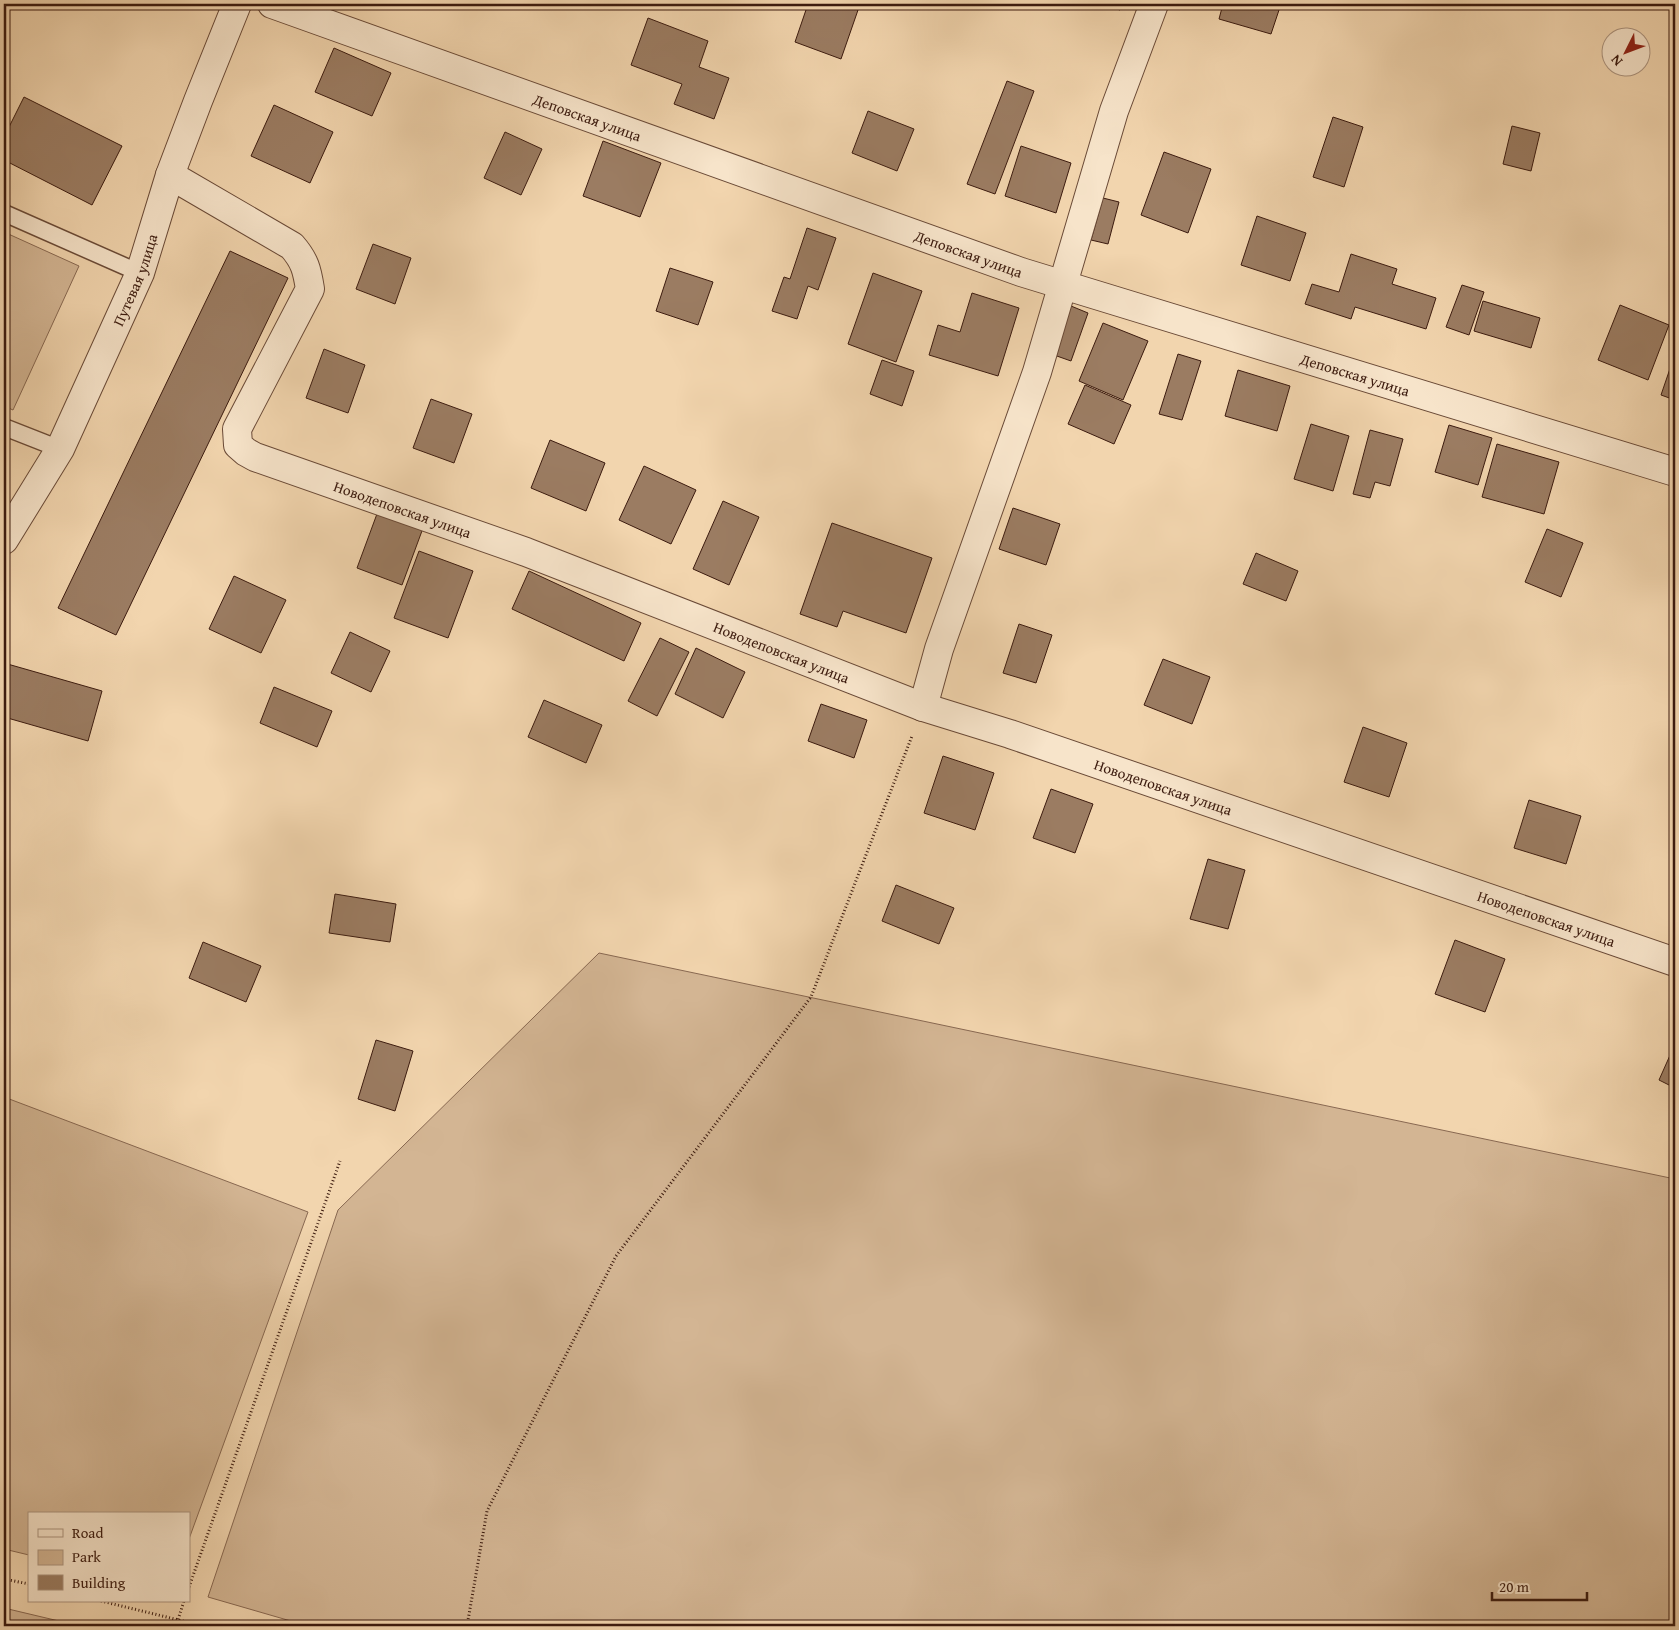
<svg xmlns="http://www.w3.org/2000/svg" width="1679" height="1630" viewBox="0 0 1679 1630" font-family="'Gentium Book Plus',serif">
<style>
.green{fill:#d3b593;stroke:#886851}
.building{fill:#9b7c62;stroke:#3c1b0f}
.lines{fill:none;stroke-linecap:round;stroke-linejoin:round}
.service-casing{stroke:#6a4a37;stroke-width:19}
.minor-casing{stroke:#6a4a37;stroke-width:30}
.path{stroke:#3c1b0f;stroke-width:3;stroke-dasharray:1 2.5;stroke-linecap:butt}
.service{stroke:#f7e4ca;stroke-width:16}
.minor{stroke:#f7e4ca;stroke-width:28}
.labels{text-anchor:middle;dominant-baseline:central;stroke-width:4;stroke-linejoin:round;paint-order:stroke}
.street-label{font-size:15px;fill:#3c1b0f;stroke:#f7e4ca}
</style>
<rect width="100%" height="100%" fill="#f2d5ae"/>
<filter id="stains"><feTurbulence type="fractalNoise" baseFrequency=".004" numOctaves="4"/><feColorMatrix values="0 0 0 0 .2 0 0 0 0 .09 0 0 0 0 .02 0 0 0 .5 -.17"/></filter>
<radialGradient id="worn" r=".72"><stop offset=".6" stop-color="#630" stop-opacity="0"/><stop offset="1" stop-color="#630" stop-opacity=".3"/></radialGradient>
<path class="green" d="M4 232 79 266 13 410 4 406Z
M599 953 1675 1179V1626H308L208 1597 338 1210Z
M4 1097 308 1212 189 1539V1514H29V1555L4 1549Z
M4 1608 80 1626H4Z"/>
<path class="building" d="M808 4H839L858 10 841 59 795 42Z
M1100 4H1123L1120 10Z
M1223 4H1281L1271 34 1219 19Z
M648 18 708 41 699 67 729 78 714 119 674 104 682 84 631 65Z
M334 48 391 73 372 116 315 92Z
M1007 81 1034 91 995 194 967 184Z
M24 97 122 146 92 205 4 160V137Z
M274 105 333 132 310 183 251 156Z
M868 111 914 129 897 171 852 153Z
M1333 117 1363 127 1344 187 1313 177Z
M1512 126 1540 133 1531 171 1503 164Z
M505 132 542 149 521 195 484 178Z
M603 141 661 163 640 217 583 196Z
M1021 146 1071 163 1056 213 1005 196Z
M1164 152 1211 169 1188 233 1141 215Z
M1103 198 1119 202 1108 244 1091 240Z
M1257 216 1306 233 1290 281 1241 265Z
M807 228 836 238 818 290 808 286 797 319 772 311 784 277 790 279Z
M373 244 411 258 395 304 356 289Z
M230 251 288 278 116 635 58 608Z
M1351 254 1397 269 1392 284 1436 298 1426 329 1355 307 1351 319 1305 304 1312 284 1339 292Z
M670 268 713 282 698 325 656 311Z
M873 273 922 291 896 362 848 344Z
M1462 285 1484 292 1469 335 1446 327Z
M972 293 1019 308 998 376 929 355 938 325 960 332Z
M1483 301 1540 318 1531 348 1474 331Z
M1620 305 1669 325 1648 380 1598 360Z
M1071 306 1088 313 1071 361 1054 355Z
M1103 323 1148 341 1123 400 1079 381Z
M324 349 365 365 348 413 306 398Z
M1178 354 1201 361 1182 420 1159 414Z
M1675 354V400L1661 395Z
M882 360 914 371 902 406 870 394Z
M1238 370 1290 386 1277 431 1225 416Z
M1085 385 1131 405 1114 444 1068 424Z
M431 399 472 414 454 463 413 448Z
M1311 424 1349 436 1333 491 1294 479Z
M1449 425 1492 438 1478 485 1435 472Z
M1370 430 1403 439 1390 486 1375 482 1370 498 1353 494Z
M550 440 605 463 586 511 531 488Z
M1497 444 1559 462 1544 514 1482 497Z
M644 466 696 490 671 544 619 520Z
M723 501 759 517 729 585 693 569Z
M381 503 426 520 402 585 357 568Z
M1013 508 1060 524 1046 565 999 549Z
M832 523 932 558 906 633 843 611 837 627 800 614Z
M1547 529 1583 543 1561 597 1525 582Z
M419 551 473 571 448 638 394 618Z
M1256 553 1298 571 1286 601 1243 584Z
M529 571 641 623 624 661 512 609Z
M234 576 286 600 261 653 209 629Z
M1019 624 1052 635 1036 683 1003 673Z
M350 632 390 651 371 692 331 673Z
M660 638 689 652 657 716 628 701Z
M696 648 745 672 723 718 675 694Z
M1163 659 1210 677 1192 724 1144 705Z
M4 663 102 691 88 741 4 717Z
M274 687 332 711 317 747 260 723Z
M544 700 602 725 586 763 528 737Z
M821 704 867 720 854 758 808 741Z
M1363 727 1407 743 1389 797 1344 782Z
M943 756 994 773 975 830 924 813Z
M1051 789 1093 804 1075 853 1033 838Z
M1529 800 1581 816 1566 864 1514 848Z
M1208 859 1245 870 1228 929 1190 919Z
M896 885 954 908 939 944 882 921Z
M335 894 396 904 390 942 329 933Z
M1455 940 1505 959 1485 1012 1435 994Z
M203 942 261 966 246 1002 189 978Z
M376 1040 413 1051 395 1111 358 1099Z
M1675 1044V1088L1659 1080Z"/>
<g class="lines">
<defs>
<path id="service" d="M4 213 140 273
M4 427 60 449"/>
<g id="minor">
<path id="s1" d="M272 4 1021 272 1675 472"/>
<path id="s2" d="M170 175 292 246C305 261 307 270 310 289L237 429 238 445 246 452 255 457 526 552 923 707 1010 734 1675 962"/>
<path id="s3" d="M4 540 60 449 140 273 170 175 198 101 237 4"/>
<path d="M923 707 939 649 1037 372 1114 111 1154 4"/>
</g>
</defs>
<use href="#service" class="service-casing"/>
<use href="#minor" class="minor-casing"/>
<path class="path" d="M4 1579 29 1584
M189 1587 340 1161
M101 1601 203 1626
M176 1626 184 1601
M467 1626 487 1511 616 1256 811 997 912 736"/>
<use href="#service" class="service"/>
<use href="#minor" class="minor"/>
</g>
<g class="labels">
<g class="street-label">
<text stroke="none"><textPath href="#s1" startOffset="335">Деповская улица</textPath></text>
<text stroke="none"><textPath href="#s1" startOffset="740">Деповская улица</textPath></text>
<text stroke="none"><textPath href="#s3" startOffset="292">Путевая улица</textPath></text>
<text stroke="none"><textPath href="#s1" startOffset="1145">Деповская улица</textPath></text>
<text stroke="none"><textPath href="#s2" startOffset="540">Новодеповская улица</textPath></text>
<text stroke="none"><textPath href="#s2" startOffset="945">Новодеповская улица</textPath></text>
<text stroke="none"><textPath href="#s2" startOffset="1350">Новодеповская улица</textPath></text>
<text stroke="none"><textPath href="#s2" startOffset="1755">Новодеповская улица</textPath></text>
</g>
</g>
<rect width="1679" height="1630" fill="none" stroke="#f2d5ae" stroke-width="20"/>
<rect x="5" y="5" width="1669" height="1620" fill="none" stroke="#3c1b0f" stroke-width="2.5"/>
<rect x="10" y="10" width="1659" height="1610" fill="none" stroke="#3c1b0f"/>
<rect x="28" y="1512" width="162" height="90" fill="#f7e4ca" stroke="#ac947f"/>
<rect x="38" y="1529" width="25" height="8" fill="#f7e4ca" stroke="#ac947f"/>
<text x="72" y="1538" font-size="15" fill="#3c1b0f">Road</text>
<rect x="38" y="1550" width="25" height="15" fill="#d3b593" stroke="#ac947f"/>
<text x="72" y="1562" font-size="15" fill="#3c1b0f">Park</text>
<rect x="38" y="1575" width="25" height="15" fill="#9b7c62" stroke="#ac947f"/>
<text x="72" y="1588" font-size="15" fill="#3c1b0f">Building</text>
<g transform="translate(1626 52) rotate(228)"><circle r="24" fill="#f7e4ca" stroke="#ac947f"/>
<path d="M0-4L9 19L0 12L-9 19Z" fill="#8f2418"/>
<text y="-8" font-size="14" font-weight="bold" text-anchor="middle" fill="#3c1b0f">N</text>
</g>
<path d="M1492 1592v8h95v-8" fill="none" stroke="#3c1b0f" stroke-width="2.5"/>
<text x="1499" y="1592" font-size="15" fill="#3c1b0f" stroke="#f7e4ca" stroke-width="4" paint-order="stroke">20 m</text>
<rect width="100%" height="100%" filter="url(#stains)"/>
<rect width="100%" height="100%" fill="url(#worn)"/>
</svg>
